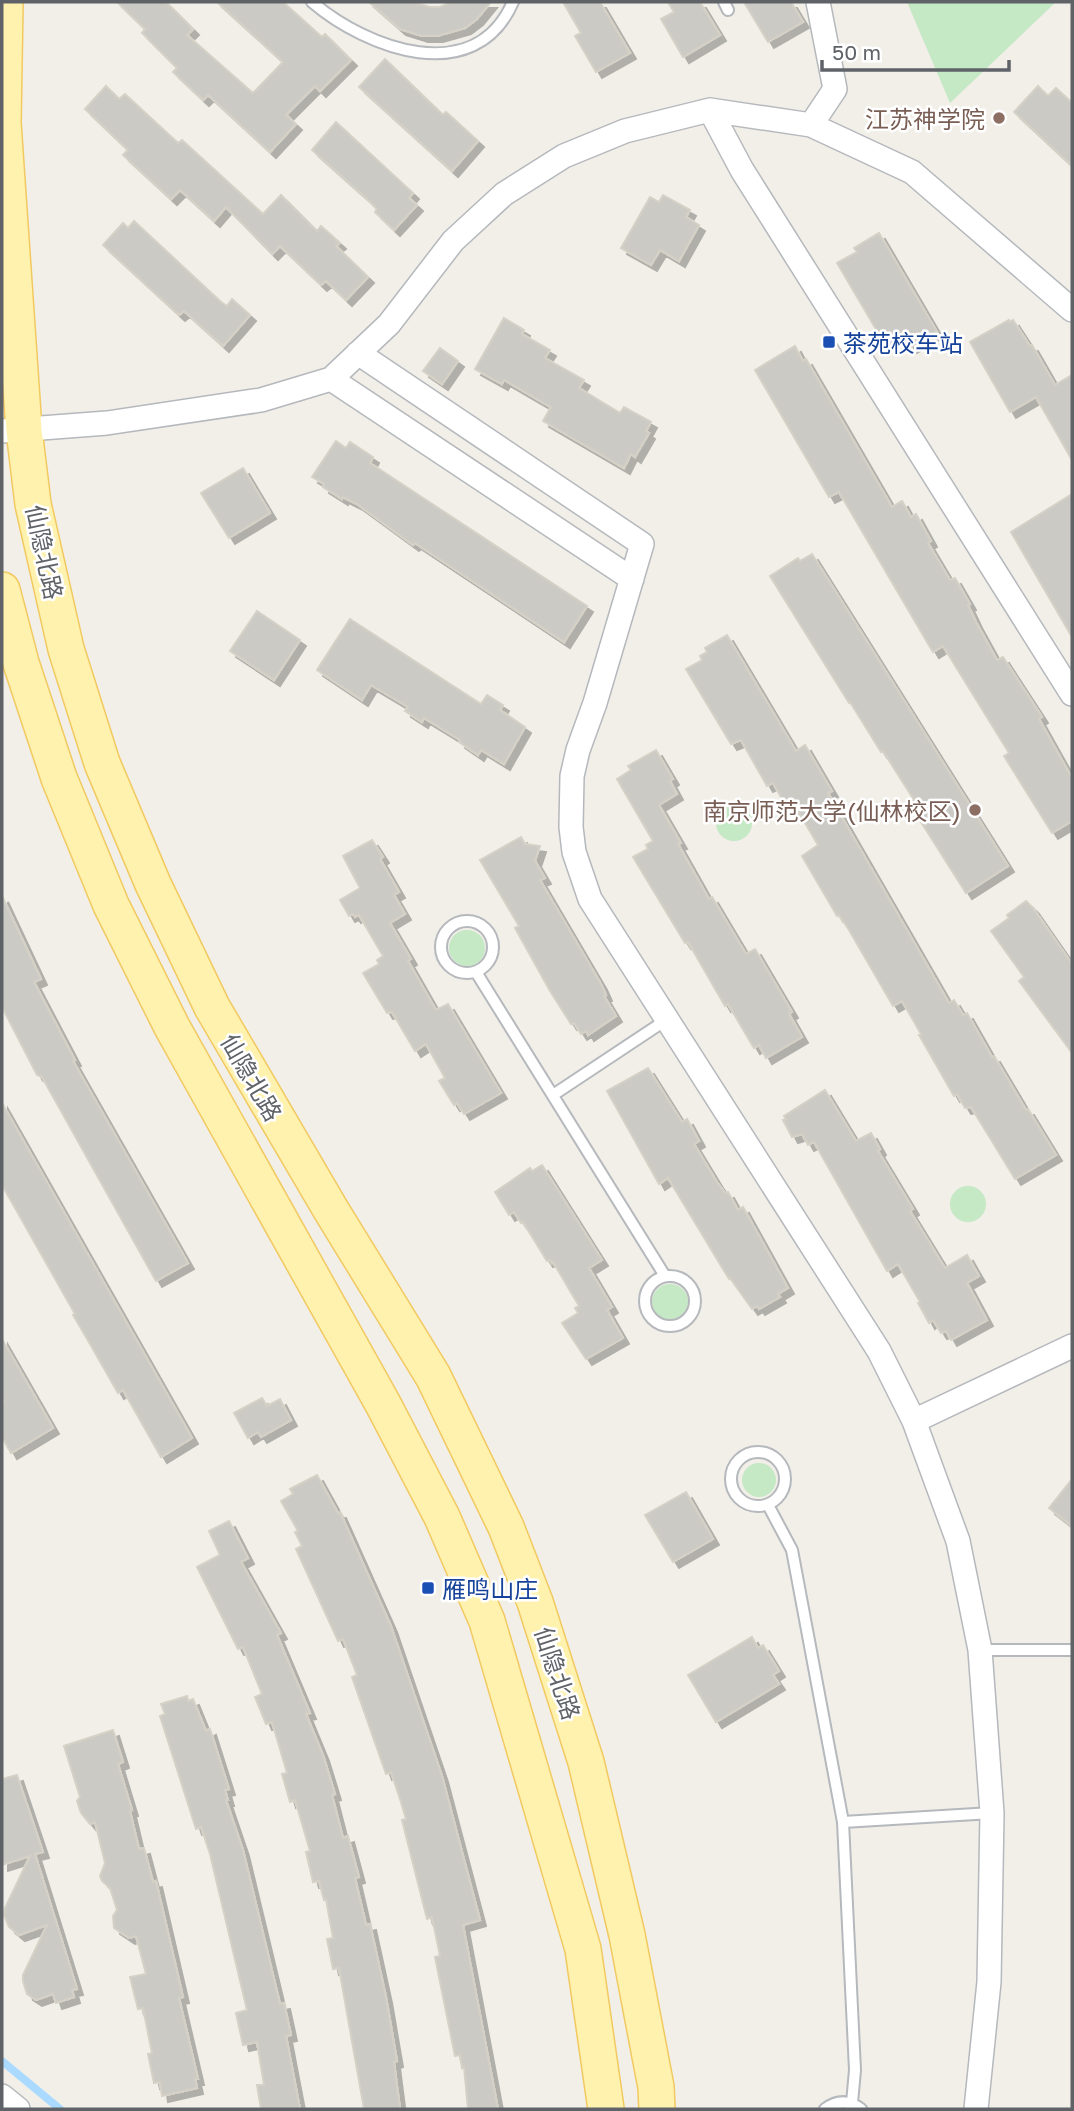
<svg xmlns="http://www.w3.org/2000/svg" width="1074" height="2111" viewBox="0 0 1074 2111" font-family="'Golos Text','Noto Sans SC',sans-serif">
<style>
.green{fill:#c5e8c5}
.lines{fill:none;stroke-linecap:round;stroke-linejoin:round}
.stream{stroke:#aadaff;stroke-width:8}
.building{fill:#cccac5;stroke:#d6d1c6;stroke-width:2;filter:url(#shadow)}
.service-casing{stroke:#b5b8bc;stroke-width:14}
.minor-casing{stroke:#b5b8bc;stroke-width:26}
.primary-casing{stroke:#f2c960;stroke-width:38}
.service{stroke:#fff;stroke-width:10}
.minor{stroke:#fff;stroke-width:23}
.primary{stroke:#fff2af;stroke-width:35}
.education-dot{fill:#8d6e63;stroke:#fff;stroke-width:2.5}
.transit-dot{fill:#1a4fb4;stroke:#fff;stroke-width:2.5}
.labels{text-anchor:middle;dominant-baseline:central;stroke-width:5;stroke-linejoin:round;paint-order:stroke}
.education-label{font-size:24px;fill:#785e54;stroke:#fff;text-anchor:end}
.transit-label{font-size:24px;fill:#164399;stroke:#fff;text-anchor:start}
.street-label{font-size:24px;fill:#5f6368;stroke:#fff}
</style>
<defs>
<filter id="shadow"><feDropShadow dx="6" dy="6" stdDeviation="0" flood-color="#0004"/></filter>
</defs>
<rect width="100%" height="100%" fill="#f1efe8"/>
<path class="green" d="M907 2H1056L950 103Z
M716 823a18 18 0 1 1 36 0a18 18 0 1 1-36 0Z
M449 948a18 18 0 1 1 36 0a18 18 0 1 1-36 0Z
M950 1204a18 18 0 1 1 36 0a18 18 0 1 1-36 0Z
M652 1302a18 18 0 1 1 36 0a18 18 0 1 1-36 0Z
M742 1480a17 17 0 1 1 34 0a17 17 0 1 1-34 0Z"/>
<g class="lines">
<path class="stream" d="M2 2061 60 2109"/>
</g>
<path class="building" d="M117 2H166L193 29 187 35 253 93 283 62 217 2H283L322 37 325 34 351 60 320 91 315 86 286 115 296 124 270 152 208 95 203 100 173 72 177 68 142 33 145 29Z
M369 2H413L430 7H440L451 2H491L477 19 465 28 437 36H422L400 29Z
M563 2H600L630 53 596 72 575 36 581 33Z
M668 2H700L720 35 683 57 661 19 674 12Z
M744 2H791L803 22 768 42Z
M385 59 443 115 446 112 478 141 452 171 359 87Z
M106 86 119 99 125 94 178 143 182 140 263 214 281 195 317 231 321 226 340 243 336 246 368 277 346 300 326 281 321 285 280 246 272 254 226 207 214 221 180 190 171 199 123 155 128 150 85 109Z
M1038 86 1048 96 1056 88 1072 103V166L1014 112Z
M336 122 413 193 409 198 417 205 394 230 375 212 377 209 366 198 312 150Z
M663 195 690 210 686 217 699 225 679 261 660 250 651 265 621 248 650 197 659 202Z
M134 221 221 302 227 306 232 299 250 315 223 346 184 311 179 315 103 245 123 223 128 228Z
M879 233 937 332 911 347 902 333 884 343 837 263 857 252 854 248Z
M504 318 524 330 522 334 550 350 545 358 584 380 579 388 620 413 624 407 651 422 646 431 649 433 635 457 631 454 624 468 543 421 551 407 549 406 504 380 502 384 475 369Z
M1009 320 1010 322 1013 320 1030 346 1032 345 1055 385 1072 375V460L1036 397 1010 412 970 342Z
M795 346 803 361 806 359 892 507 902 501 911 517 916 514 931 541 928 543 950 580 955 578 970 604 968 605 976 622 997 660 1003 657 1042 717 1039 719 1072 778V821L1052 833 1004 756 1009 753 943 646 933 652 839 492 829 497 755 370Z
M440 348 458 361 442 384 423 371Z
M336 441 346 448 350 442 373 457 370 463 587 606 564 642 415 543 413 545 357 504 343 497 342 499 323 487 324 484 312 477Z
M243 468 270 513 229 538 201 493Z
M1072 494V637L1011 532Z
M812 554 1008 866 966 893 909 803 914 800 883 751 881 752 850 702 849 703 770 576 798 558 800 561Z
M257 611 300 640 274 680 230 651Z
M350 619 481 704 487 695 503 705 500 710 525 727 504 764 481 750 478 755 459 742 460 740 424 718 422 722 405 711 408 707 371 685 362 700 317 670Z
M727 635 796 751 805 745 832 791 828 793 949 1003 954 1000 963 1015 967 1013 992 1057 994 1056 1026 1110 1028 1109 1056 1155 1015 1179 971 1107 965 1108 957 1094 954 1096 919 1035 921 1034 902 1001 893 1006 849 930 839 915 837 916 802 856 818 845 798 811 791 815 773 783 767 786 741 740 731 744 686 669 702 660 700 656 707 652 705 648Z
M656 750 673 779 670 781 677 794 659 805 681 843 678 844 709 899 712 897 746 954 755 949 792 1012 789 1014 802 1037 766 1058 759 1045 754 1048 728 1004 725 1006 688 942 685 943 633 857 648 849 646 845 653 841 617 779 631 770 628 766Z
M521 837 525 844 540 846 535 861 545 878 540 880 601 984 606 995 604 996 616 1016 588 1035 586 1031 581 1034 574 1023 571 1024 550 991 515 928 519 926 480 860Z
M372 840 383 857 380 859 399 892 394 895 405 914 390 923 411 959 408 961 436 1010 448 1004 501 1093 464 1114 457 1103 454 1105 439 1081 445 1078 426 1044 415 1051 392 1012 387 1013 363 973 379 964 377 960 383 956 359 915 355 917 353 914 349 916 340 900 360 888 343 856Z
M2 896 41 979 34 982 75 1060 73 1061 188 1263 156 1281 42 1077 37 1075 2 1007Z
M1026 901 1033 908 1072 964V1053L1019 981 1024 977 991 931 1009 918 1007 915Z
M648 1068 682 1122 687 1119 699 1141 694 1144 717 1182 725 1193 728 1192 738 1210 743 1207 788 1288 778 1294 780 1297 759 1309 757 1306 752 1309 730 1278 729 1279 668 1178 659 1184 607 1091Z
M825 1090 856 1141 871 1133 880 1149 878 1151 913 1209 910 1211 945 1268 967 1255 979 1276 967 1283 987 1320 951 1340 946 1331 941 1333 933 1320 929 1323 918 1303 920 1302 898 1264 887 1271 814 1142 808 1145 802 1134 792 1137 783 1120 786 1119 784 1116Z
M2 1103 192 1438 161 1457 123 1390 118 1393 90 1344 73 1315 75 1314 2 1185Z
M542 1165 602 1260 589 1268 612 1307 607 1310 623 1338 586 1359 562 1323 578 1313 575 1308 579 1306 553 1262 552 1263 550 1260 547 1261 523 1222 521 1223 514 1212 509 1215 495 1192 530 1168 532 1171Z
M2 1339 53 1428 11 1453 2 1437V1403L4 1402 2 1399Z
M262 1398 267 1406 280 1399 291 1420 261 1437 258 1432 248 1438 234 1413Z
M317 1475 338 1513 340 1512 391 1626 442 1776 480 1920 463 1925 498 2109H468L464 2067 462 2068 460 2055 455 2056 435 1957 440 1956 432 1917 427 1919 402 1820 406 1819 400 1799 391 1772 386 1774 352 1677 357 1675 343 1639 338 1641 296 1549 302 1546 295 1532 298 1531 281 1501 293 1494 290 1489Z
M1072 1479V1526L1049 1508Z
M686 1492 713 1539 673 1562 645 1515Z
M229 1521 248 1558 241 1562 281 1633 277 1635 310 1713 306 1714 323 1755 335 1794 332 1795 343 1838 348 1836 359 1877 355 1878 366 1925 370 1924 386 1997 397 2061 394 2062 400 2109H364L339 1968 333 1969 327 1939 333 1938 326 1899 324 1900 319 1881 313 1882 306 1852 310 1851 295 1800 290 1802 282 1774 287 1773 272 1722 266 1724 255 1697 262 1694 243 1647 238 1649 197 1567 220 1555 209 1531Z
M752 1637 758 1648 763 1645 779 1671 773 1675 779 1684 716 1722 688 1675Z
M187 1696 188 1701 193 1699 206 1731 210 1729 229 1789 225 1790 228 1800H226L243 1850 280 2004 284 2003 291 2035 286 2036 300 2109H261L257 2085H264L257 2042 243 2045 236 2013 247 2010 210 1854 201 1827 196 1829 160 1716 165 1714 161 1704Z
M113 1730 123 1762 118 1764 132 1810 130 1811 139 1849 144 1848 153 1882 156 1881 183 1997 179 1998 198 2079H195L197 2088 162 2096 160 2082 154 2083 148 2054 152 2053 143 2008 138 2009 130 1977 146 1974 136 1936 129 1938 114 1928 113 1916 117 1910 110 1888 102 1881 100 1876 105 1863 95 1822 90 1824 81 1813 77 1801 80 1797 64 1746Z
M17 1775 43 1852 35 1854 77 1989 72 1990 74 1997 56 2003 53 1994 36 2000 27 1994 23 1981V1975L47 1925 19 1935 9 1927 4 1915 5 1908 30 1856 2 1865V1779Z"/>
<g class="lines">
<defs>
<path id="service" d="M312 2C367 49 475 89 513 2
M724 2 728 10
M441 947a26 26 0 1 1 52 0a26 26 0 1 1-52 0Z
M476 972 665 1276
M553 1095 666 1020
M645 1301a25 25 0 1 1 50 0a25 25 0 1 1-50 0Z
M731 1479a27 27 0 1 1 54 0a27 27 0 1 1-54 0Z
M768 1505 792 1550 843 1822 855 2070 852 2103
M980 1650H1072
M843 1822 992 1813
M825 2109C837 2100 849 2100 861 2109"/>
<path id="minor" d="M710 110 742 170 1072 694
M811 125 835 89 818 2
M358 353 642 544 595 703 578 750 572 776 571 827 574 852 590 899 879 1351 914 1421 958 1541 980 1650 992 1813 989 1982 976 2109
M331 379 632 579
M2 431 107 423 261 400 331 379 389 324 453 241 504 194 564 156 625 131 710 110 811 125 912 172 1072 310
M914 1421 1072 1346
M2 2096 18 2109"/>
<path id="primary" d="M5 2 3 123 24 430 33 504 66 649 102 763 153 884 212 1007 331 1210 433 1376 506 1527 535 1602 586 1762 627 1935 656 2087 657 2109
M2 590 21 663 59 778 111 905 172 1027 383 1404 442 1517 487 1621 583 1949 606 2109"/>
</defs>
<use href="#service" class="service-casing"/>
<use href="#minor" class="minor-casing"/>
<use href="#primary" class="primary-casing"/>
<use href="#service" class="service"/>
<use href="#minor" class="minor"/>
<use href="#primary" class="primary"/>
</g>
<g class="education-dot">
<circle cx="999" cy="118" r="7"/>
<circle cx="975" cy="810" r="7"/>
</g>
<g class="transit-dot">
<rect x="822" y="335" width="14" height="14" rx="3.5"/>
<rect x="421" y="1581" width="14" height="14" rx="3.5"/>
</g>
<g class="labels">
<g class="education-label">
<text x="985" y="118">江苏神学院</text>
<text x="961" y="810">南京师范大学(仙林校区)</text>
</g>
<g class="transit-label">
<text x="843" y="342">茶苑校车站</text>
<text x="442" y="1588">雁鸣山庄</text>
</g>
<g class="street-label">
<text transform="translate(45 552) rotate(78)">仙隐北路</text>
<text transform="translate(252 1077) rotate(60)">仙隐北路</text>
<text transform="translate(558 1673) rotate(72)">仙隐北路</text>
</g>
</g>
<rect width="1074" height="2111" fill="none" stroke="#5f6368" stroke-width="7"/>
<path d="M822 60v10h187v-10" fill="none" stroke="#5f6368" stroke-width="3.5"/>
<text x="832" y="60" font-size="21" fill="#5f6368" stroke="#ffffff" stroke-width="5" paint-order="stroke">50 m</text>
</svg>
